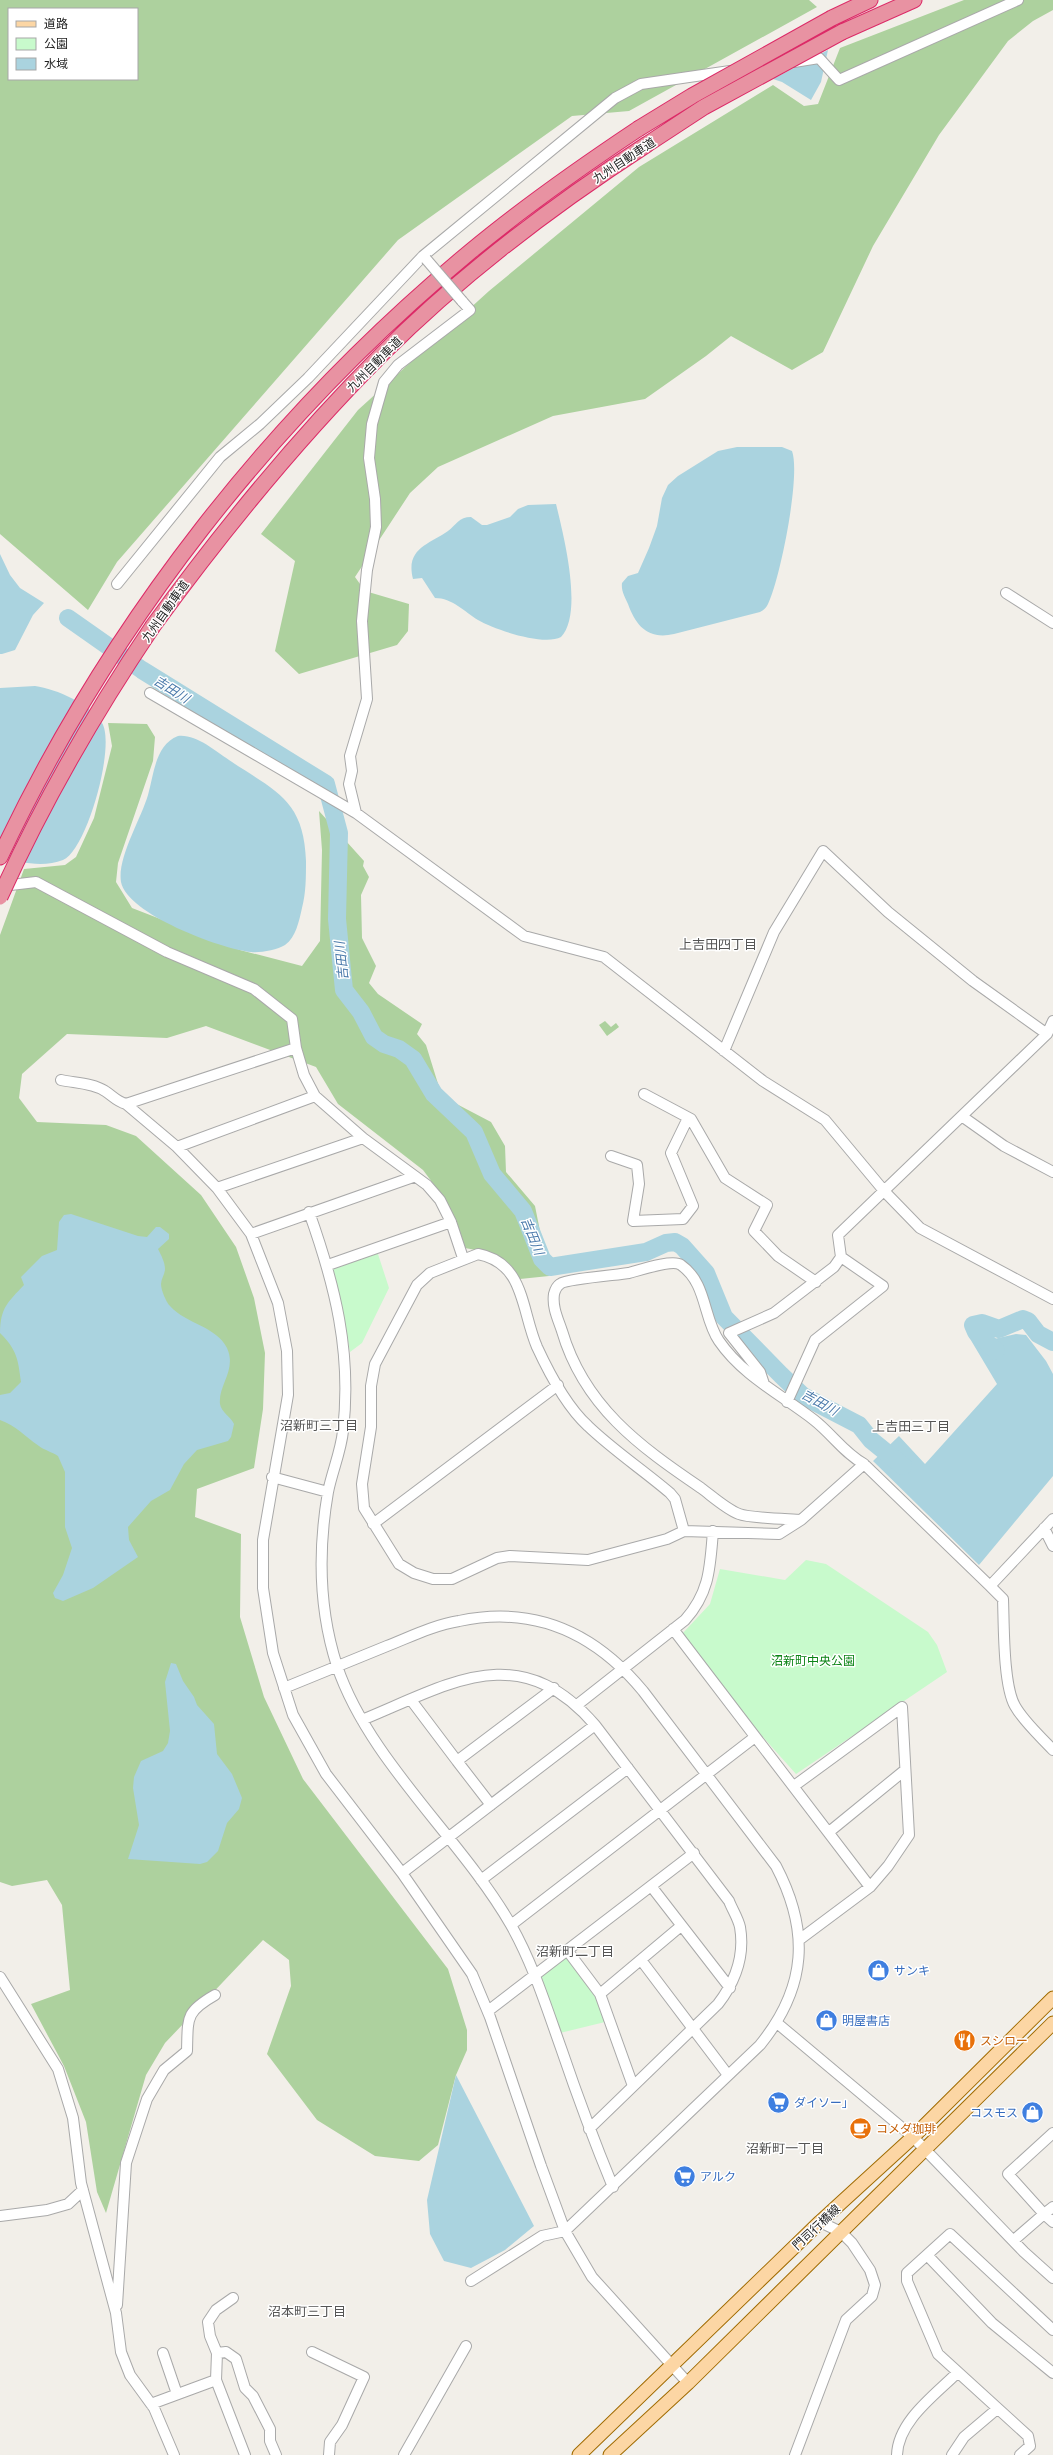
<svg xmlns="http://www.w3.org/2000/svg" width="1053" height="2455" viewBox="0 0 1053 2455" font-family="'Open Sans','Noto Sans JP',sans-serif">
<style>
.forest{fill:#add19e;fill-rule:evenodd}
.park{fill:#c8facc}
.water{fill:#aad3df}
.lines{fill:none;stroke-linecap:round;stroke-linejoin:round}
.river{stroke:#aad3df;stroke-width:18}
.minor-casing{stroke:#a9a9a9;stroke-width:12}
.major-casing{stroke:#a06b00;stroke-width:15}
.highway-casing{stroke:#dc2a67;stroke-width:17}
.minor{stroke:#fff;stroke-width:10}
.major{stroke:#fcd6a4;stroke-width:13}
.highway{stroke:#e892a2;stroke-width:15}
.minor-bridge-casing{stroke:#a9a9a9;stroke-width:12;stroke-linecap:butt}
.highway-bridge-casing{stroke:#dc2a67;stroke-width:17;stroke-linecap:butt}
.minor-bridge{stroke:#fff;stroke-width:10}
.highway-bridge{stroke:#e892a2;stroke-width:15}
.labels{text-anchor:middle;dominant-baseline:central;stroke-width:3;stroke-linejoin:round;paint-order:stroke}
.street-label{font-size:12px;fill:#222;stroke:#fff}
.park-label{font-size:12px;fill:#0c8416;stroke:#fff}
.shop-label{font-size:12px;fill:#366cbe;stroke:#fff;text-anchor:start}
.food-label{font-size:12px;fill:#c56008;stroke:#fff;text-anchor:start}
.water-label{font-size:13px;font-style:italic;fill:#4a7aab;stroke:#fff}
.neighbourhood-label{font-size:13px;fill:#555;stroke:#fff}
</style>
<rect width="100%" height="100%" fill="#f2efe9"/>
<path class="forest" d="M0 0H809L817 7 629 111 572 116 398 240 117 562 88 610 0 534ZM9 9H137V79H9Z
M964 0H1053V10L1033 21 1008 41 939 135 873 246 823 352 792 370 731 336 706 356 645 399 553 416 438 467 410 493 355 577 365 591 409 604 408 631 397 645 299 674 275 651 295 561 261 534 358 410 489 291 639 167 773 85 804 106 818 104 840 48Z
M108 723 147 724 155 737 153 761 118 863 116 882 132 908 240 950 302 966 320 941 322 850 319 811 364 861 363 866 369 877 361 895 362 938 376 966 369 983 378 994 422 1024 417 1034 426 1045 439 1087 449 1100 491 1122 505 1146 506 1172 535 1206 549 1276 520 1279C503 1256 493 1253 465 1248L444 1198 423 1170 338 1104 316 1067 206 1026 167 1038 67 1034 22 1074 19 1098 37 1122 106 1125 136 1136 201 1195 236 1247 254 1298 265 1353 263 1409 254 1468 197 1489 195 1517 241 1534 240 1617 264 1697 303 1779 448 1969 467 2030V2050L456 2075 438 2145 419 2161 375 2156 317 2120 267 2054 291 1986 289 1960 263 1940 165 2043 146 2075 106 2213 97 2192 86 2122 64 2066 31 2004 70 1990 62 1905 47 1880 12 1886 0 1882V935L24 869 65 865 76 857 94 818 112 746Z
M605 1021 611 1027 616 1023 619 1027 607 1036 599 1025Z"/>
<path class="park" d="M377 1251 389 1288 362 1343 350 1352 341 1303 331 1267Z
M806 1560 826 1564 928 1632 937 1645 947 1672 796 1774 762 1736 682 1634 710 1604 720 1569 785 1580Z
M566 1956 597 1993 605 2022 560 2033 538 1977Z"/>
<path class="water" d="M828 50 821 82 811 100 782 82 773 79Z
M737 447H782L792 451C801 475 780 580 768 604 766 608 764 610 760 612L674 634C648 640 636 626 628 604 625 597 621 591 622 583L628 576 638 573 649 548 657 526 662 498 668 485 678 476 718 451Z
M556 504C563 533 584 613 561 637 544 646 495 630 478 620 465 612 452 598 435 598L422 578 413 579C405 548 430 544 448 531 456 525 459 517 471 517L482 525H487L510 517 518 509 528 505Z
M0 554 10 575 20 588 44 603 33 615 15 650 2 654H0Z
M35 686C57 689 90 704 102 723 116 745 87 850 63 860 43 868 20 862 0 858V688Z
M178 736C196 734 214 750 229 760 275 791 304 799 306 861 306 877 306 893 302 908 299 921 296 937 285 945 277 950 260 953 251 952 221 949 127 914 121 882 117 858 141 819 148 795 154 774 155 745 178 736Z
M71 1214 138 1236 147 1237 156 1227H160L169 1234V1239L158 1249C161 1255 165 1262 165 1269 165 1274 161 1279 161 1284 161 1290 166 1302 170 1306 186 1324 216 1326 227 1348 237 1370 218 1385 220 1404 221 1412 231 1417 234 1424L231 1437 228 1441 197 1450 184 1464 170 1490 151 1501 128 1527 129 1540 138 1557 93 1588 63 1601 55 1598 53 1593 63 1575 72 1548 65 1527V1472L58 1456C52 1452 44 1450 39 1446 24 1436 17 1426 0 1420V1395L10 1393 21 1382C18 1359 17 1350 0 1333 0 1308 8 1302 24 1285L21 1277 42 1256 57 1250 59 1222 64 1215Z
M990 1330 994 1339 1016 1334 1026 1335 1046 1361 1053 1374V1476L979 1565 873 1461 899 1436 925 1464 997 1384 969 1337Z
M171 1663 176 1664 183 1681 194 1697 197 1705 214 1724 217 1754 232 1774 242 1798 239 1809 227 1823 218 1851 207 1862 200 1864 128 1859 139 1825 133 1788 134 1777 141 1761 163 1751 168 1743 170 1731 165 1682Z
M456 2075 534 2226 505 2250 471 2268 444 2261 430 2234 427 2200Z"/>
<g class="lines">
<path class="river" d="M68 618 142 670 326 784 339 833 337 919 344 990 361 1012 374 1037 384 1044 399 1049 413 1059 434 1094 474 1132 492 1174 523 1211 542 1259 550 1267 646 1252 666 1243 675 1242 682 1246 706 1273 724 1317 781 1375 803 1396 859 1425 871 1440 903 1466
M996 1351 976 1332 973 1325 982 1323 999 1329 1023 1319 1028 1321 1038 1334 1053 1342"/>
<defs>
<path id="minor" d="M794 62 819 58 839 80 1018 0
M117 584 220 457 260 424 308 378 423 256 615 98 641 84 730 71
M1006 593 1053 623
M150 693 356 813 524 936 604 957 763 1081 825 1120 885 1192 920 1228 1053 1299
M356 813 349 784 352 771 350 756 367 699 362 621 367 570 376 527 375 499 369 458 372 424 384 382 398 365 470 310 462 301
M2 886 36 882 167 952 254 989 292 1019 296 1048 304 1075 315 1096 363 1138 427 1185 440 1200 451 1222 463 1258
M724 1051 774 932 823 851 888 912 973 981 1047 1034
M61 1080C75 1083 93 1083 105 1091 113 1096 116 1101 126 1104L177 1147 217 1188 251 1234 278 1303 287 1351 288 1395 263 1540V1588L273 1653 293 1715 326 1774 402 1873 472 1974 490 2017 541 2166 565 2231 592 2277 688 2383
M644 1094 691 1119 725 1178 767 1205 754 1231 778 1256 816 1282
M126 1104 296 1048
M963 1117 1004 1146 1053 1172
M177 1147 315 1096
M611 1156 637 1165 639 1184 633 1221 683 1219 693 1206 671 1153 688 1118
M217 1188 363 1138
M309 1212C335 1285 352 1352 343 1431 341 1451 332 1472 328 1492 318 1550 319 1610 337 1666 369 1761 461 1838 511 1925 533 1964 546 2006 561 2048 577 2095 594 2141 613 2187
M251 1234 413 1177
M328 1265 451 1222
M764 1384 760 1372 729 1333 774 1313 834 1267 841 1257 838 1235 1047 1034 1053 1021
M787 1402 815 1340 883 1286 841 1257
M272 1477 328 1492
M801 1520C788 1519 749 1518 739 1514 726 1509 712 1496 701 1488 639 1446 584 1406 562 1331 558 1319 552 1307 554 1294 555 1290 557 1286 560 1284 566 1279 617 1275 629 1273 640 1270 673 1259 681 1265 707 1283 703 1318 719 1341 743 1376 782 1395 814 1420 832 1434 844 1453 864 1464
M373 1524 558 1385
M1044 1528 1053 1546
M684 1531 675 1499 670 1493C643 1470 613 1450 588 1426 566 1406 549 1373 537 1347 521 1310 525 1263 478 1254L430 1273 417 1285 375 1364 371 1386V1427L362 1484 364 1508 399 1564 414 1573 433 1579H452L497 1558 510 1556 588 1560 667 1539 684 1531 779 1534 801 1520 864 1464 990 1586 1053 1519
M990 1586 1003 1599C1004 1624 1003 1685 1015 1706 1024 1722 1040 1736 1053 1750
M673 1629 870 1887
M284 1688C318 1674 353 1660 387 1646 410 1637 434 1625 459 1621 535 1605 595 1633 643 1691L776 1866C810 1931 807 1987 760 2045L565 2231 542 2236 471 2281
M411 1700 457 1761
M577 1705 685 1620C710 1592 710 1567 713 1531
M362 1720C450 1684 519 1637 595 1725L729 1901C732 1909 738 1918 740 1927 745 1956 735 1982 718 2004L589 2129
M794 1786 902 1707 909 1835 888 1866 870 1887 799 1940
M491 1805 457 1761 554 1688
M829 1832 905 1770
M402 1873 595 1725
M481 1880 628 1768
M651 1886 730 1988
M511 1925 755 1737
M567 1950 600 1994
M641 1960 728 2075
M0 1977 58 2069 73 2118 81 2183 116 2313 121 2352 130 2375 154 2408 174 2455
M488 2011 694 1853
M777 2023 913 2137 1024 2252 1053 2278
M633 2086 600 1994 681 1926
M1053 2133 1008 2174 1044 2214 1053 2207
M0 2216 47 2210 68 2204 83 2190
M1014 2240 1044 2214 1053 2222
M927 2255 992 2323 1053 2373
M233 2298 216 2310 208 2322 210 2336 217 2353 216 2380 245 2455
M117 2305 126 2163 147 2099 164 2070 187 2051C188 2018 185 2012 215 1995
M312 2352 364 2377 342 2425 330 2442 329 2455
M163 2353 177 2394
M217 2353 226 2352 236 2359 245 2388 253 2396 270 2429V2441L276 2455
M151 2404 216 2380
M404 2455 466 2346
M795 2455 846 2320 872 2296 875 2285 870 2270 852 2243 841 2232 820 2222
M897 2455C898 2421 935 2395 957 2373
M952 2455 964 2437 997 2409
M1020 2455 1030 2446 1028 2436 938 2354 907 2281V2273L950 2234 1053 2330"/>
<path id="major" d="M579 2455 820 2222 913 2137 1053 1998
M610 2455 688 2383 1053 2023"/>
<path id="highway" d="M832 18 870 0
M842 32 914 0
M153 626C223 530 298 438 382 354 461 275 552 206 646 145
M0 857C109 625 273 415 471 251 524 207 581 167 638 129"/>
</defs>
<use href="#minor" class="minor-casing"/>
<use href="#major" class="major-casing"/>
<use href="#highway" class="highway-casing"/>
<use href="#minor" class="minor"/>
<use href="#major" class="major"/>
<use href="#highway" class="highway"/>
<defs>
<path id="minor-bridge" d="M426 259 462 301"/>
<path id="highway-bridge" d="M638 129 692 96 832 18
M646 145 704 107 842 32
M0 897C43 802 95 712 153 626"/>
</defs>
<use href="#minor-bridge" class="minor-bridge-casing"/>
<use href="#highway-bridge" class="highway-bridge-casing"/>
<use href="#minor-bridge" class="minor-bridge"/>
<use href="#highway-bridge" class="highway-bridge"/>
</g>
<defs>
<symbol id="shop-disc" viewBox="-11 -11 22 22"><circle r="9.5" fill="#3f7fe0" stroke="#fff"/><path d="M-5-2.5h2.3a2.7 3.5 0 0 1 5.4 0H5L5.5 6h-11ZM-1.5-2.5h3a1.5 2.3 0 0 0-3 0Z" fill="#fff"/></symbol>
<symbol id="restaurant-disc" viewBox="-11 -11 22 22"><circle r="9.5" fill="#e8710a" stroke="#fff"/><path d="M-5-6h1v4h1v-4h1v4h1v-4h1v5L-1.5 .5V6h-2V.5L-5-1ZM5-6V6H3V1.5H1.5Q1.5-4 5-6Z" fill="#fff"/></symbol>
<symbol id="supermarket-disc" viewBox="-11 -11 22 22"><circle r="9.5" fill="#3f7fe0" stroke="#fff"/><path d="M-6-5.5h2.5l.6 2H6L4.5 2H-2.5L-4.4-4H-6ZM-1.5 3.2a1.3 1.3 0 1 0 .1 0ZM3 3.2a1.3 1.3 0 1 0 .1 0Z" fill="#fff"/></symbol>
<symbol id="cafe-disc" viewBox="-11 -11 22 22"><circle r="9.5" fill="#e8710a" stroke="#fff"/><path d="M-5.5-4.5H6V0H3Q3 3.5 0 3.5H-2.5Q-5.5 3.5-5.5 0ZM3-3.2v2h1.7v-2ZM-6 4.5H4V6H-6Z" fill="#fff"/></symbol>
</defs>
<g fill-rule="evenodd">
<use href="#shop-disc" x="866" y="1958" width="25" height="25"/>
<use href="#shop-disc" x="814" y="2008" width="25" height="25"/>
<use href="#restaurant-disc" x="952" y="2028" width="25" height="25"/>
<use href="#supermarket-disc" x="766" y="2090" width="25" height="25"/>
<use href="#shop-disc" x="1020" y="2100" width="25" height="25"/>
<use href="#cafe-disc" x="848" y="2116" width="25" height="25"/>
<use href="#supermarket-disc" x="672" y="2164" width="25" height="25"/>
</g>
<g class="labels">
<g class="street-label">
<text transform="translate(624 160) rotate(-33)">九州自動車道</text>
<text transform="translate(374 364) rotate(-45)">九州自動車道</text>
<text transform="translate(165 611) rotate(-55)">九州自動車道</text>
<text transform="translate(816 2227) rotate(-43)">門司行橋線</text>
</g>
<g class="park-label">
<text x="813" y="1660">沼新町中央公園</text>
</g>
<g class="shop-label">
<text x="894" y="1970">サンキ</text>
<text x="842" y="2020">明屋書店</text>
<text x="794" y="2102">ダイソー」</text>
<text x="1018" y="2112" text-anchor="end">コスモス</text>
<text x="700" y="2176">アルク</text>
</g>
<g class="food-label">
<text x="980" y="2040">スシロー</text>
<text x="876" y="2128">コメダ珈琲</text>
</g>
<g class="water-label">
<text transform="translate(172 689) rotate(32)">吉田川</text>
<text transform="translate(341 961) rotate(-96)">吉田川</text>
<text transform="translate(533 1236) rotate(68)">吉田川</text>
<text transform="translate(820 1402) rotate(29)">吉田川</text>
</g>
<g class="neighbourhood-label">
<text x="718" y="944">上吉田四丁目</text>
<text x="319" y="1425">沼新町三丁目</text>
<text x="911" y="1426">上吉田三丁目</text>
<text x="575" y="1951">沼新町二丁目</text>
<text x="785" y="2148">沼新町一丁目</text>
<text x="307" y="2311">沼本町三丁目</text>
</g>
</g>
<rect x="8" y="8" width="130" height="72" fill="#ffffff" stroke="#a7a7a7"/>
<rect x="16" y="21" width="20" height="6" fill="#fcd6a4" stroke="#a7a7a7"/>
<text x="44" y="28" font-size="12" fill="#222222">道路</text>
<rect x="16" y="38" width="20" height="12" fill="#c8facc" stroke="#a7a7a7"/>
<text x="44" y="48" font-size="12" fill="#222222">公園</text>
<rect x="16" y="58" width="20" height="12" fill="#aad3df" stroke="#a7a7a7"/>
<text x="44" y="68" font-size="12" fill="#222222">水域</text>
</svg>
